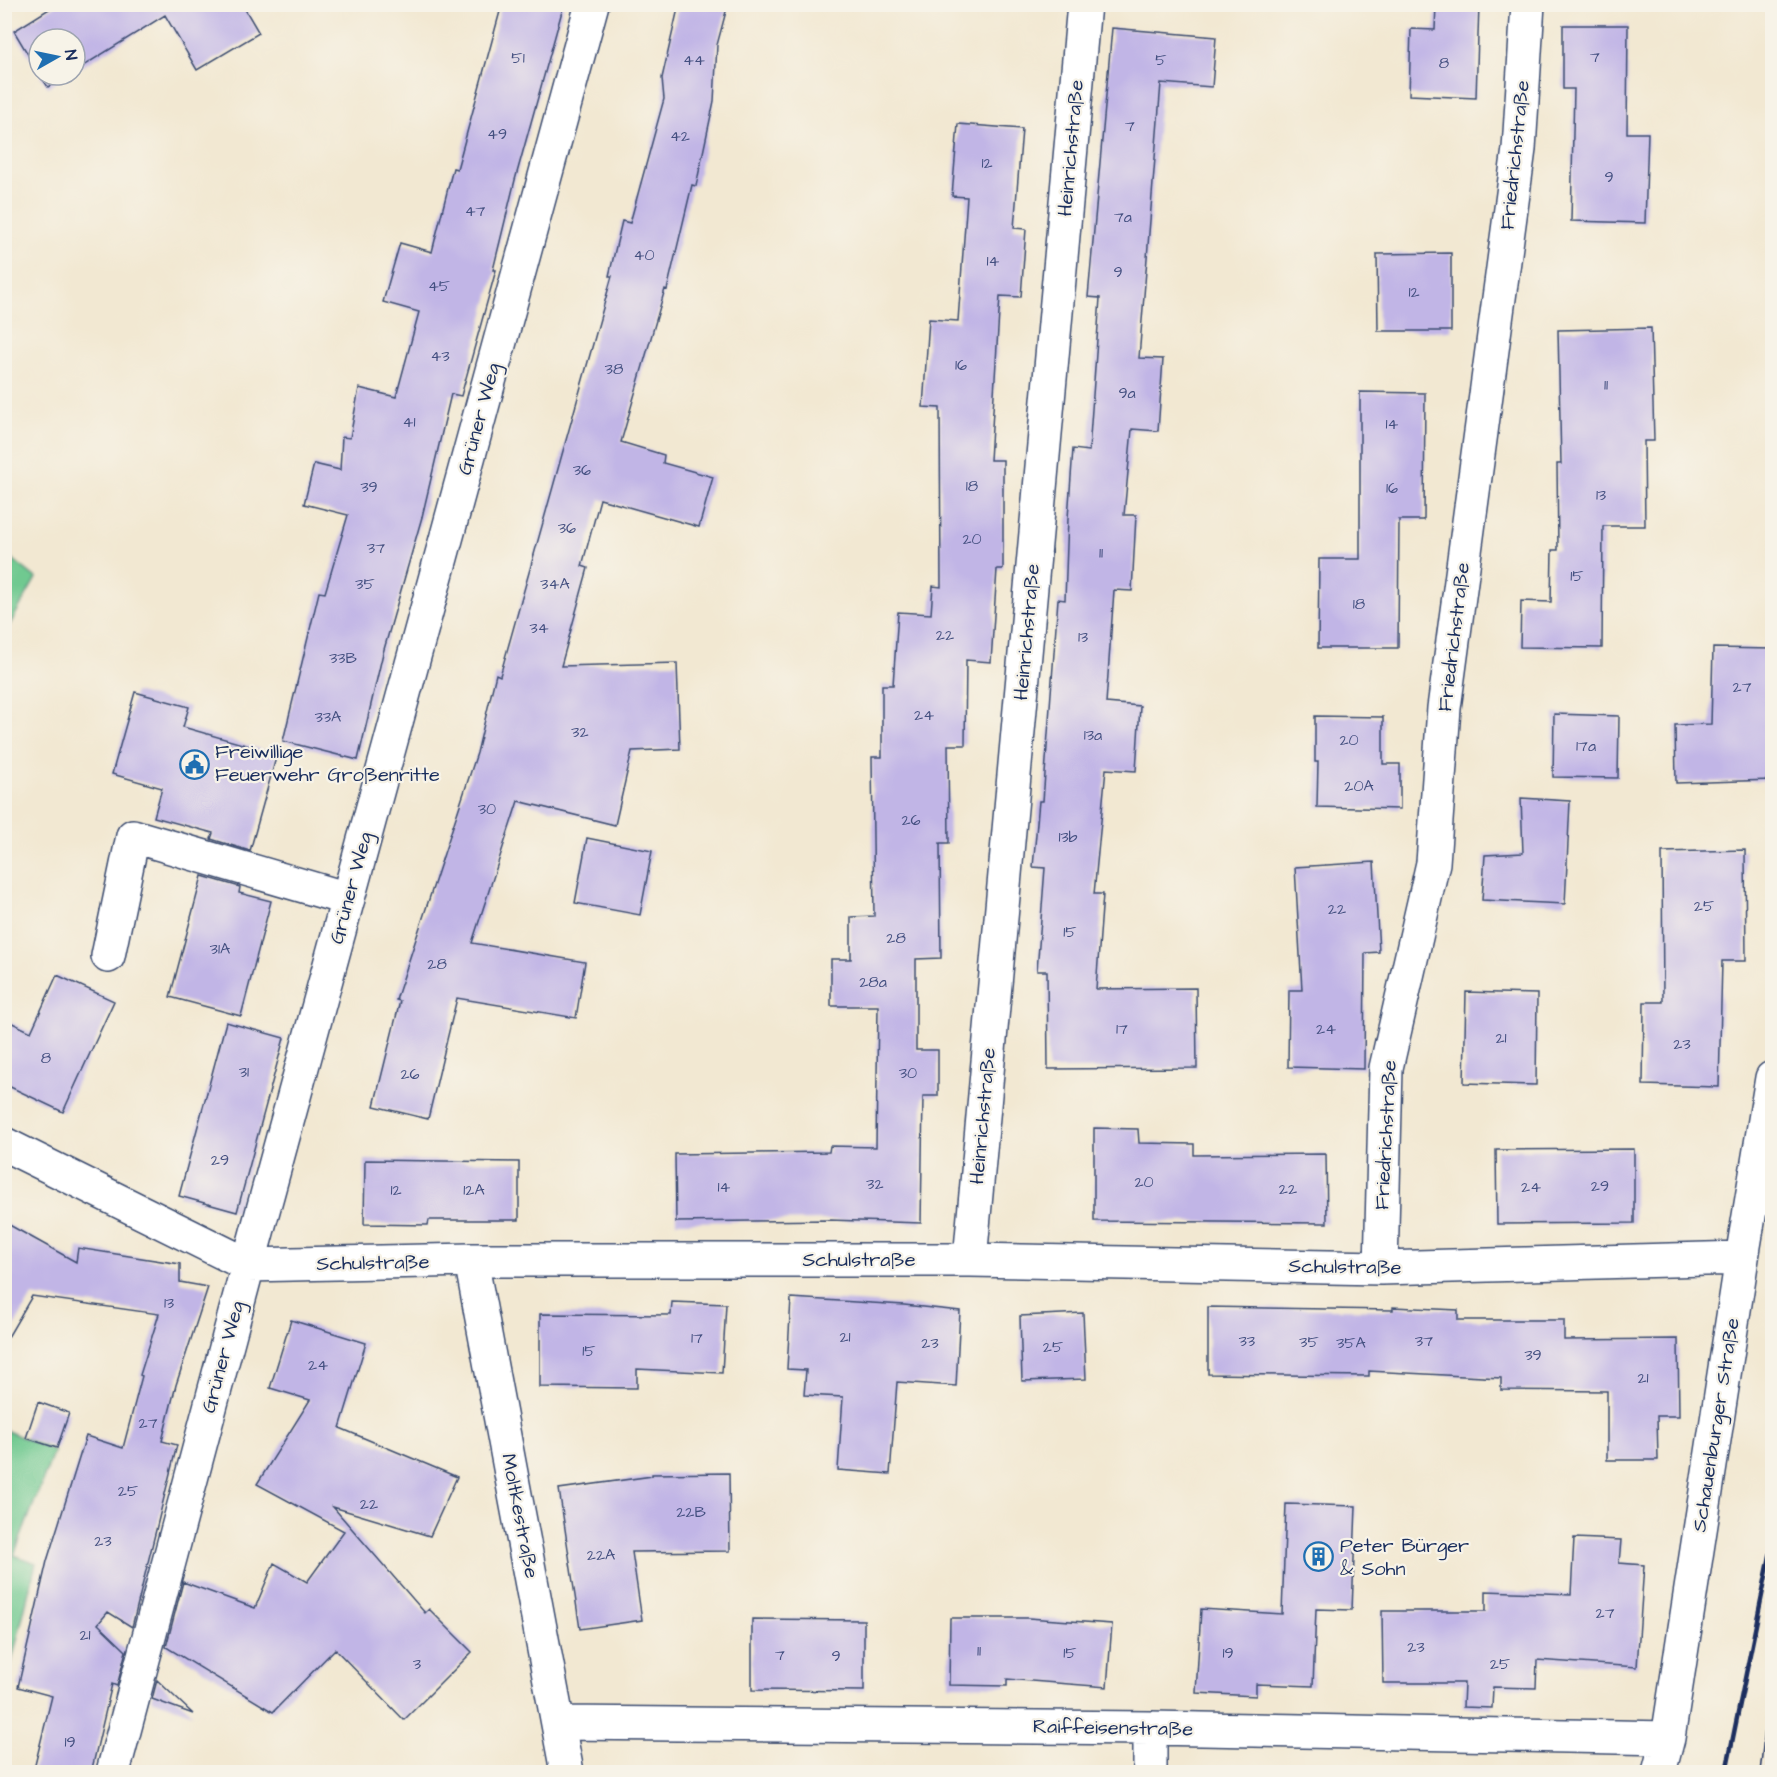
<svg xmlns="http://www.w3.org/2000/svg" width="1777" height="1777" viewBox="0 0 1777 1777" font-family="'Architects Daughter',sans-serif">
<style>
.green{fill:#6fc990;stroke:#457c77;stroke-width:1.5}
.building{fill:#c1b5e6}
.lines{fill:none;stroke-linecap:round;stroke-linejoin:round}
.minor-casing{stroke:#3b4b6f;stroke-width:36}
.minor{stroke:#fff;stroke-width:33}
.tram{stroke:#1b2f5e;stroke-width:1.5}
.rail{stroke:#1b2f5e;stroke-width:4.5}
.labels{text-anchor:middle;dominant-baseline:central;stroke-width:4.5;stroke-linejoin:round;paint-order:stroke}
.number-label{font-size:16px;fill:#445080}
.street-label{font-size:20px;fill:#1b2f5e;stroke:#f7f3e8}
.poi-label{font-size:20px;fill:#1b2f5e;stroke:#f7f3e8;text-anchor:start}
</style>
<rect width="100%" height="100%" fill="#f7f3e8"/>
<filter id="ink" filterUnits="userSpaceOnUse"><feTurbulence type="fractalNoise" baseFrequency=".0167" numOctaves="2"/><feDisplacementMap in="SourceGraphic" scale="12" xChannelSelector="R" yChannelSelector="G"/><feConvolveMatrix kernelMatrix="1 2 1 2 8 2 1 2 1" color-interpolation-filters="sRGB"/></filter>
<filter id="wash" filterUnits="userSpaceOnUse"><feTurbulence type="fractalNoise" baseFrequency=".008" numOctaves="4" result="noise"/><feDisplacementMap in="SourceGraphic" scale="24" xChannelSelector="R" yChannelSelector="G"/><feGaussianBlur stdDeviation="1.35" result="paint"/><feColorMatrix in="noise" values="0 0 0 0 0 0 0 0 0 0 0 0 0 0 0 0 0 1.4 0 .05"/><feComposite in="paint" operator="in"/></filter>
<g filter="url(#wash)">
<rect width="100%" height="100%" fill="#f2e8d2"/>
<path class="green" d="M5 553 36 578 5 633Z
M5 1430 54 1451 14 1555 36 1563 5 1689Z"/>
<g id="blocks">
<path class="building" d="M57 4H242L259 33 197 70 165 15 75 71V39H39V73L14 31Z
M502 4H564L515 180 493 270H496L461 396 451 394 422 517 383 653 358 760 283 741 319 592 325 593 348 515 304 504 314 464 340 470 342 437 350 438 359 388 396 397 419 312 383 302 400 243 432 252 453 168 457 169Z
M679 4H728L717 45 714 101 696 186 692 185 667 290 665 289 621 442 664 455 663 463 713 477 699 527 600 499 582 566 588 568 561 666 677 663 680 749 632 751 615 825 518 801 472 943 585 962 576 1018 457 998 428 1119 374 1106 400 1001 396 1000 477 753 496 674 500 676 612 276H609L622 221 630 223 664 99 662 78Z
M1436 4H1479L1476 98 1409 95 1411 29 1435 30Z
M1563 25H1628L1627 133H1648L1645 223 1571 221 1574 89H1563Z
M1112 28 1216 37 1212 87 1161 83 1139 358 1163 359 1158 431 1132 429 1124 515H1136L1132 591 1114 590 1106 703 1140 706 1136 771 1106 769 1094 894H1103L1096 989 1196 988 1197 1068 1048 1069 1047 971H1037L1045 868 1033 867 1039 801H1043L1058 599 1065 600 1068 518 1073 449 1089 451 1100 298 1088 297Z
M40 75H68L48 87Z
M958 124 1022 129 1014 228 1026 229 1021 297 1000 296 990 460H1003V569H997L991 662 966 660 965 745H948L949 843H940L941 958 916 959V1050H938V1096H923L921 1223 829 1220 676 1222 675 1154 829 1152 830 1146 876 1147 878 1006H831V959H851V917L874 916 872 757H882V685H893L898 612 931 614 933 586 941 587 940 408 923 407 929 319 958 321 967 197 952 196Z
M1451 253V331H1378L1377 254Z
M1651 328 1654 441H1644L1645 526H1603L1602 648 1520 647 1521 601 1551 602 1552 550H1558L1557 464H1561L1558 330Z
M1360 392 1425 393 1424 520H1399L1398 648H1318L1319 559H1360Z
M1713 648 1773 649V780L1676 783 1675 725 1711 724Z
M135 692 189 707 183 727 277 754 250 851 211 839 213 833 154 817 162 788 112 774Z
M1554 714 1619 716 1618 778 1553 777Z
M1315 716 1383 717V764H1400V809L1317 807 1318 762H1315Z
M1521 798 1570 801 1565 904 1482 900 1485 855 1523 853Z
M587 838 652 851 640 915 575 903Z
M1745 850 1746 961H1722L1719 1087 1643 1085 1644 1002H1663L1662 852Z
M1374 862 1379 952 1365 953 1364 1069 1288 1067 1289 990H1302L1295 867Z
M202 876 240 887 239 893 271 901 241 1016 170 997Z
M57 975 114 1001 63 1112 4 1084V1019L31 1032Z
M1466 992 1537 994 1536 1085 1464 1083Z
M226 1022 284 1038 237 1212 179 1196Z
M1094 1128 1138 1129 1139 1143 1194 1144V1155L1326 1154 1327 1223 1094 1221Z
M1634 1149V1223L1497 1224 1496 1150Z
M365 1160 519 1162V1220H429L428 1225 364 1224Z
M4 1222 76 1262 78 1248 180 1264V1282L208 1287 176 1385 162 1441 177 1445 132 1627 108 1612 98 1624 126 1651 117 1686 112 1684 91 1773H33L52 1696 18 1687 47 1561 86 1436 123 1448 142 1376 140 1375 159 1314 32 1296 4 1344Z
M791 1298 904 1305 960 1311 956 1386 897 1382 890 1474 838 1470 843 1397 804 1395 806 1370 787 1369Z
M672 1302 726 1304 722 1373 637 1369V1388L540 1387V1314L671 1315Z
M1208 1307 1393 1310V1307L1458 1310V1320H1564V1340L1678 1339 1679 1416H1657L1658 1460H1607V1391L1501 1390V1378L1369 1371V1376L1208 1374Z
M1083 1313 1086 1379 1022 1381 1020 1316Z
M291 1320 366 1343 340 1428 457 1477 430 1536 333 1507 425 1613 429 1609 472 1652 404 1720 335 1649 273 1712 166 1647 183 1582 255 1608 274 1563 307 1582 344 1531 257 1484 310 1400 270 1388Z
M38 1402 69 1413 57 1448 26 1438Z
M729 1473 730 1551 632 1552 642 1620 580 1629 559 1489 652 1476V1474Z
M1286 1504 1356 1506 1352 1610 1316 1609 1313 1686 1256 1684V1696L1196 1693 1201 1609 1282 1614Z
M1574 1538 1621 1540 1619 1563 1644 1565 1637 1667 1537 1660 1536 1688 1493 1687 1492 1708 1463 1707 1464 1683H1383L1382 1611H1486V1591L1571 1594Z
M950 1618H1028L1112 1624 1107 1687 1007 1679V1686L949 1685Z
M752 1619 864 1620V1691L752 1690Z
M157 1680 193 1714 152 1699Z"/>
</g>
</g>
<g filter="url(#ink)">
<use href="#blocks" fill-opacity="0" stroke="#3b4b6f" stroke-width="1.5"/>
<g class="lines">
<defs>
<path id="minor" d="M108 956 133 836 348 899
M4 1144 248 1265 471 1260H970L1381 1268 1742 1258
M471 1260 567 1772
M970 1260 1084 4
M1381 1268 1386 1068 1433 863 1444 708 1519 149 1528 4
M558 1723 1150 1728 1668 1738
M1150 1728V1772
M113 1772 248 1265 592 4
M1659 1772 1668 1738 1742 1258 1772 1078"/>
</defs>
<use href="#minor" class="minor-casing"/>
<use href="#minor" class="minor"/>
<path class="tram" d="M1760 1772 1772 1669"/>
<path class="rail" d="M1726 1772 1772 1546"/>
</g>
</g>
<defs>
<symbol id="civic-ring" viewBox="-11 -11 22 22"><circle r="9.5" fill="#f7f3e8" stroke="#1f6fb2" stroke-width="1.5"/><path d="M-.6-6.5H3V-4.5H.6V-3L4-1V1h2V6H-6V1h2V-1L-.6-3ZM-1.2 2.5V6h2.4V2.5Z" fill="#1f6fb2"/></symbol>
<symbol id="building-ring" viewBox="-11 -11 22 22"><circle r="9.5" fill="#f7f3e8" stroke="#1f6fb2" stroke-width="1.5"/><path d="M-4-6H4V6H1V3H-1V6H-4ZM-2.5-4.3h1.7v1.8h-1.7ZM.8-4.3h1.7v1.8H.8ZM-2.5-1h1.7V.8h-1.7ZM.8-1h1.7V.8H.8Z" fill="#1f6fb2"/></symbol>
</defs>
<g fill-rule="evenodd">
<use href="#civic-ring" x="178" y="748" width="33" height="33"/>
<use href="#building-ring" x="1302" y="1540" width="33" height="33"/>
</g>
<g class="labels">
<g class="number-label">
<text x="1595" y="57">7</text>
<text x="518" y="58">51</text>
<text x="694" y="60">44</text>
<text x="1161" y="60">5</text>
<text x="1444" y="63">8</text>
<text x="1130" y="126">7</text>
<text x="497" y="134">49</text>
<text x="680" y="136">42</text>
<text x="987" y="163">12</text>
<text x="1609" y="177">9</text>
<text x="475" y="211">47</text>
<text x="1123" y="217">7a</text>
<text x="644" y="255">40</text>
<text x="993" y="261">14</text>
<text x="1118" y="272">9</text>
<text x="439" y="286">45</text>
<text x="1414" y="292">12</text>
<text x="440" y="356">43</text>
<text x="961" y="365">16</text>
<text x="614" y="369">38</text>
<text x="1606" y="385">11</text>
<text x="1127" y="393">9a</text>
<text x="409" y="422">41</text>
<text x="1392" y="424">14</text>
<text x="582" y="470">36</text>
<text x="972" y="486">18</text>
<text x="369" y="487">39</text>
<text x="1392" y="488">16</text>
<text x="1601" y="495">13</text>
<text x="567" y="528">36</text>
<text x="972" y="539">20</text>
<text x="376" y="548">37</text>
<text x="1101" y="553">11</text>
<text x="1577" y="576">15</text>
<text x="365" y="584">35</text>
<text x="555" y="584">34A</text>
<text x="1359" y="604">18</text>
<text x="539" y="628">34</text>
<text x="945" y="635">22</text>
<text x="1083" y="637">13</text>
<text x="343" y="658">33B</text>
<text x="1742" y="687">27</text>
<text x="924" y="715">24</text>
<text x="328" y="717">33A</text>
<text x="580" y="732">32</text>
<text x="1093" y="735">13a</text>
<text x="1349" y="740">20</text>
<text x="1586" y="746">17a</text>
<text x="1359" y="786">20A</text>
<text x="487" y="809">30</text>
<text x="911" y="820">26</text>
<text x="1068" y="837">13b</text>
<text x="1704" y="906">25</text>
<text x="1337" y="909">22</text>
<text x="1070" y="932">15</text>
<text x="896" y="938">28</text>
<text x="220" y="949">31A</text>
<text x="437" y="964">28</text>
<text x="873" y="982">28a</text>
<text x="1122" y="1029">17</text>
<text x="1326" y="1029">24</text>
<text x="1501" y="1038">21</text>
<text x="1682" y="1044">23</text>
<text x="46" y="1058">8</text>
<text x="244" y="1072">31</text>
<text x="908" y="1073">30</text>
<text x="410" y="1074">26</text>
<text x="220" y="1160">29</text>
<text x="1144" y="1182">20</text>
<text x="875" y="1184">32</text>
<text x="1600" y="1186">29</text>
<text x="724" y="1187">14</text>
<text x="1531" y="1187">24</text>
<text x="1288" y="1189">22</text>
<text x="396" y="1190">12</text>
<text x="474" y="1190">12A</text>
<text x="169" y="1303">13</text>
<text x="845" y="1337">21</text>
<text x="697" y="1338">17</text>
<text x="1247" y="1341">33</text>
<text x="1424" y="1341">37</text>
<text x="1309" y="1342">35</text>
<text x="930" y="1343">23</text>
<text x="1351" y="1343">35A</text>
<text x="1053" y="1347">25</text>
<text x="589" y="1351">15</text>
<text x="1533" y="1355">39</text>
<text x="318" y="1365">24</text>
<text x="1643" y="1378">21</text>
<text x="148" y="1423">27</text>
<text x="128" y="1491">25</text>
<text x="369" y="1504">22</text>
<text x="691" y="1512">22B</text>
<text x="103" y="1541">23</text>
<text x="601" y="1555">22A</text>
<text x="1605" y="1613">27</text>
<text x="85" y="1635">21</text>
<text x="1416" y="1647">23</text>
<text x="979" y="1651">11</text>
<text x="1070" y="1653">15</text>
<text x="1228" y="1653">19</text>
<text x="780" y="1655">7</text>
<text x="836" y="1656">9</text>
<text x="417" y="1664">3</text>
<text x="1500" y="1664">25</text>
<text x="70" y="1742">19</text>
</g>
<g class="street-label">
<text transform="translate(1071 148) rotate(-85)">Heinrichstraße</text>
<text transform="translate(1515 155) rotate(-84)">Friedrichstraße</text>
<text transform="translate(479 419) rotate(-75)">Grüner Weg</text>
<text transform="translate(1027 632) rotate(-85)">Heinrichstraße</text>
<text transform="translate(1454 637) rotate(-83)">Friedrichstraße</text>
<text transform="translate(351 888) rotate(-75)">Grüner Weg</text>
<text transform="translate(983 1116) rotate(-85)">Heinrichstraße</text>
<text transform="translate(1386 1135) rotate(-87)">Friedrichstraße</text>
<text x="859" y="1260">Schulstraße</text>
<text transform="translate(373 1263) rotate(-1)">Schulstraße</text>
<text transform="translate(1345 1267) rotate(1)">Schulstraße</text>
<text transform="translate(223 1357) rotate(-75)">Grüner Weg</text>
<text transform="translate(1716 1425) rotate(-81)">Schauenburger Straße</text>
<text transform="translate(520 1516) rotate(79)">Moltkestraße</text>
<text transform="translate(1113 1728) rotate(1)">Raiffeisenstraße</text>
</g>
<g class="poi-label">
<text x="215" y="752">Freiwillige<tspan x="215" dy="23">Feuerwehr Großenritte</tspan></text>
<text x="1340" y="1546">Peter Bürger<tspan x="1340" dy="23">&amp; Sohn</tspan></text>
</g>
</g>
<rect width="1777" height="1777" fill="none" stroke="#f7f3e8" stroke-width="24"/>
<g transform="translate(57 57) rotate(81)"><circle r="28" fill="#f7f3e8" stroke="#9fa5b1" stroke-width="1.5"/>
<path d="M0-4.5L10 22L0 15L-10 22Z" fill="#1f6fb2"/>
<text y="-9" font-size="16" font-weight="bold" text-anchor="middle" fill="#1b2f5e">N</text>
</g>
</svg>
